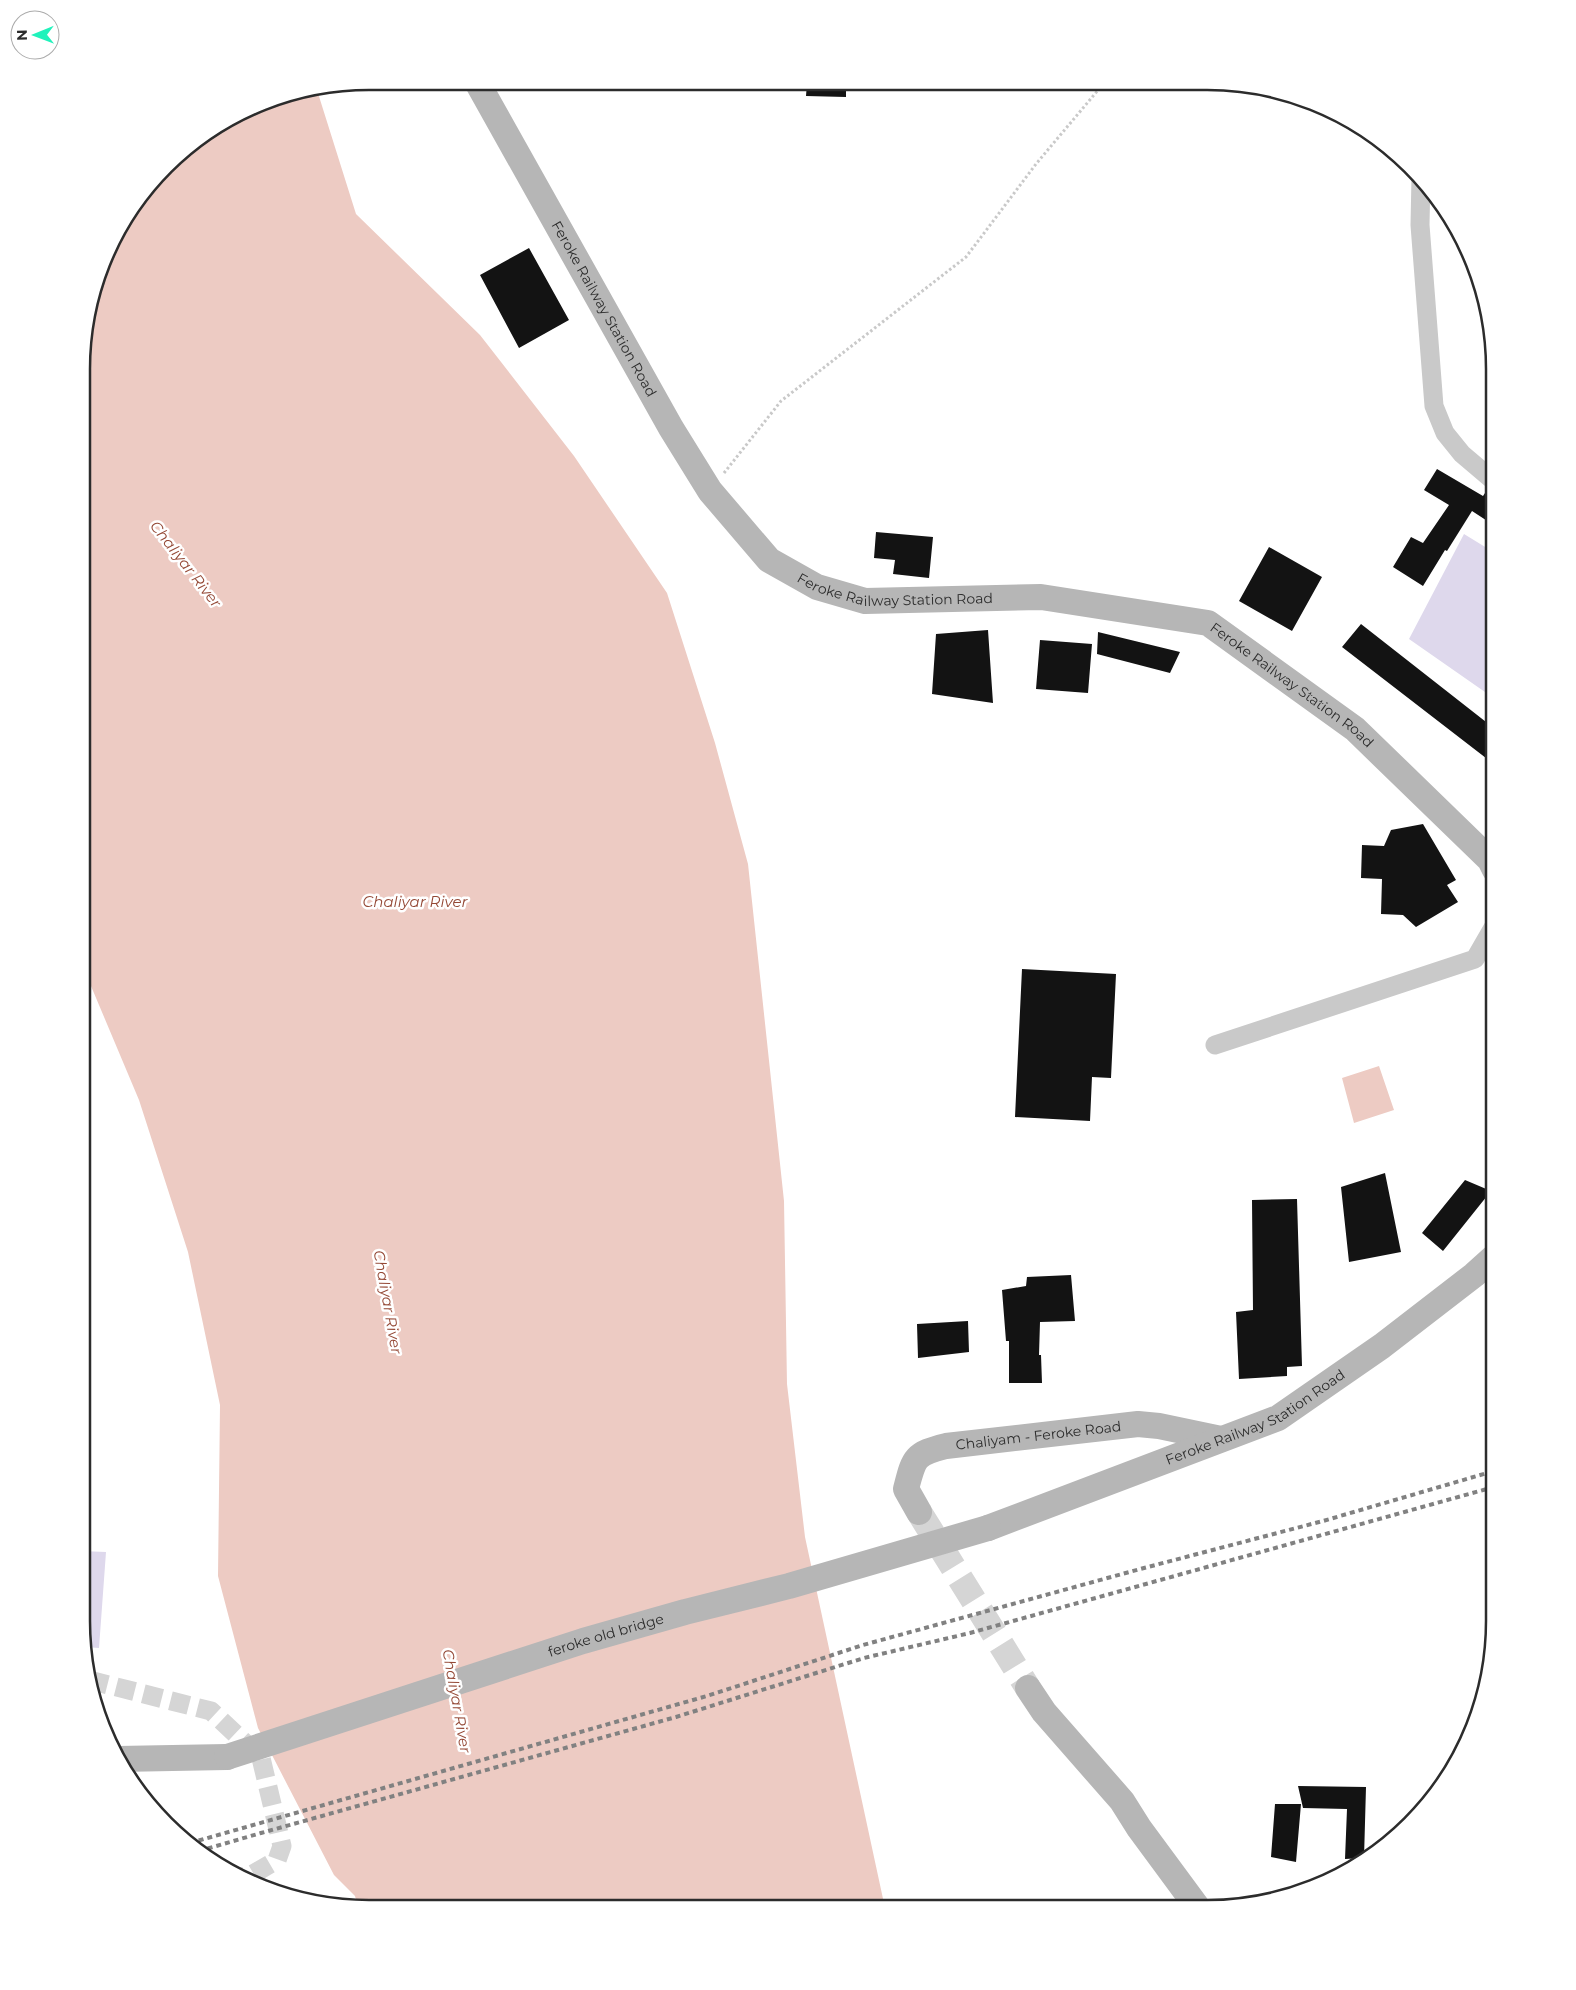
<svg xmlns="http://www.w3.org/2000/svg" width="1576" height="1990" viewBox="0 0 1576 1990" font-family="Montserrat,sans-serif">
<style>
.green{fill:#ded8ec}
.water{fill:#edcbc3}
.building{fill:#131313}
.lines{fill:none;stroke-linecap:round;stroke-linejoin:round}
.street-tunnel{stroke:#d5d5d5;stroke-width:19;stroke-dasharray:19 9;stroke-linecap:butt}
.secondary-tunnel{stroke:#d5d5d5;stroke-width:26;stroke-dasharray:26 13;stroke-linecap:butt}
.path{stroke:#c9c9c9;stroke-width:3;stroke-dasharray:2.5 2.5;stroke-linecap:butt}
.street{stroke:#c9c9c9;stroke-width:19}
.secondary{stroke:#b6b6b6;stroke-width:26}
.rail{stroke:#818181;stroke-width:4;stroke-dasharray:5 4;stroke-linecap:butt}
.secondary-bridge{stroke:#b6b6b6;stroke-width:26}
.labels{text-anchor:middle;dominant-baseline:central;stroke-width:5;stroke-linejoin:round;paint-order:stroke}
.street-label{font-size:14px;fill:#2c2c2c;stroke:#fff}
.water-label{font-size:15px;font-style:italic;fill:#944835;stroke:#fff}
.rim{fill:none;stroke:#2c2c2c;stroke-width:2.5}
</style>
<rect width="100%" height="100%" fill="#fff"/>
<path class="green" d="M1464 534 1495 553V699L1409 639Z
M81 1551 106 1552 99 1648 85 1647 81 1621Z"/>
<path class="water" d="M317 90 356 214 480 335 574 456 667 593 715 743 748 864 784 1201 787 1384 805 1537 885 1908H358L355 1896 334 1875 258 1728 218 1576 220 1405 188 1252 139 1100 83 967 84 331 120 225 180 153 276 97Z
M1379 1066 1394 1110 1354 1123 1342 1078Z"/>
<path class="building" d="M807 83 846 84V97L806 96Z
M529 248 569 320 519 348 480 275Z
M1437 469 1483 496 1487 490 1495 493V526L1472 511 1447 551 1445 550 1423 586 1393 567 1411 537 1423 543 1449 505 1424 490Z
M876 532 933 537 929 578 893 574 895 560 874 558Z
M1269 547 1322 577 1292 631 1239 601Z
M1361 624 1495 729V765L1342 647Z
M988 630 993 703 932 694 936 634Z
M1098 632 1180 652 1170 673 1097 654Z
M1040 640 1092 644 1088 693 1036 689Z
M1423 824 1456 880 1447 885 1458 902 1416 927 1403 915 1381 914 1382 879 1361 878 1362 845 1384 846 1391 830Z
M1022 969 1116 974 1111 1078 1092 1077 1090 1121 1015 1117Z
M1385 1173 1401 1252 1349 1262 1341 1187Z
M1465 1180 1491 1191 1443 1251 1422 1233Z
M1297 1199 1302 1366 1287 1367V1376L1239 1379 1236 1312 1253 1310 1252 1200Z
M1071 1275 1075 1321 1040 1322 1039 1355H1041L1042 1383H1009V1341H1006L1002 1290 1026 1286 1027 1277Z
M968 1321 969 1352 918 1358 917 1324Z
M1298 1786 1366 1787 1364 1858 1345 1859 1347 1809 1303 1808Z
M1275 1804H1301L1296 1862 1271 1857Z"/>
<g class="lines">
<path class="street-tunnel" d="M89 1680 211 1711 261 1758 282 1846 277 1860 253 1874 242 1877"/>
<path class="secondary-tunnel" d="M919 1512 1028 1688"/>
<path class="path" d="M724 473 781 401 966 257 1036 164 1104 83"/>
<path class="street" d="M1421 177 1420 225 1434 406 1445 433 1462 454 1495 482
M1215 1045 1475 959 1494 926"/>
<g class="secondary">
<path id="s1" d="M477 82 671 428 710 491 769 560 817 587 865 601 1041 597 1208 623 1355 729 1490 860 1495 870"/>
<path id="s2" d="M919 1512 906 1489C914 1458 914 1454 946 1446L1138 1424 1159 1426 1221 1439"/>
<path id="s3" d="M988 1528 1278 1418 1382 1346 1474 1275 1494 1257"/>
<path d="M1028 1688 1044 1712 1122 1801 1139 1828 1198 1908"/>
<path d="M118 1759 227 1757"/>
</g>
<path class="rail" d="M190 1843 707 1696 863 1645 1144 1568 1323 1521 1494 1471
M199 1851 261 1833 676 1717 864 1658 970 1633 1494 1487"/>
<path class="secondary-bridge" id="s4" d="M227 1757 583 1641 685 1612 789 1586 988 1528"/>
</g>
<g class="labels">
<g class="street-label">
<text stroke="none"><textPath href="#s1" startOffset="260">Feroke Railway Station Road</textPath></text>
<text stroke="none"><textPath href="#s1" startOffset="695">Feroke Railway Station Road</textPath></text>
<text stroke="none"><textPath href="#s1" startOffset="1116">Feroke Railway Station Road</textPath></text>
<text stroke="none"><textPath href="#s3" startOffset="290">Feroke Railway Station Road</textPath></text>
<text stroke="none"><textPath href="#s2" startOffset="184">Chaliyam - Feroke Road</textPath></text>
<text stroke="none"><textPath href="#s4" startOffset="398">feroke old bridge</textPath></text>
</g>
<g class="water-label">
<text transform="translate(186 564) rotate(52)">Chaliyar River</text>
<text x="415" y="901">Chaliyar River</text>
<text transform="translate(388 1302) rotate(80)">Chaliyar River</text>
<text transform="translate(457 1701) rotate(80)">Chaliyar River</text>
</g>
</g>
<path d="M0 0H1576V1990H0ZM369 90H1207A279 279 0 0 1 1486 369V1621A279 279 0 0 1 1207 1900H369A279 279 0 0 1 90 1621V369A279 279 0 0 1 369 90Z" fill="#fff" fill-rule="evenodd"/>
<path class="rim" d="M369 90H1207A279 279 0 0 1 1486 369V1621A279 279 0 0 1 1207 1900H369A279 279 0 0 1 90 1621V369A279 279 0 0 1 369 90Z"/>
<g transform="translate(35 35) rotate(269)"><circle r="24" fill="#ffffff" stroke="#ababab"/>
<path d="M0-4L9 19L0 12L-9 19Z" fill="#20f2bb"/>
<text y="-8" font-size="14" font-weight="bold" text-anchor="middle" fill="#2c2c2c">N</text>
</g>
</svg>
